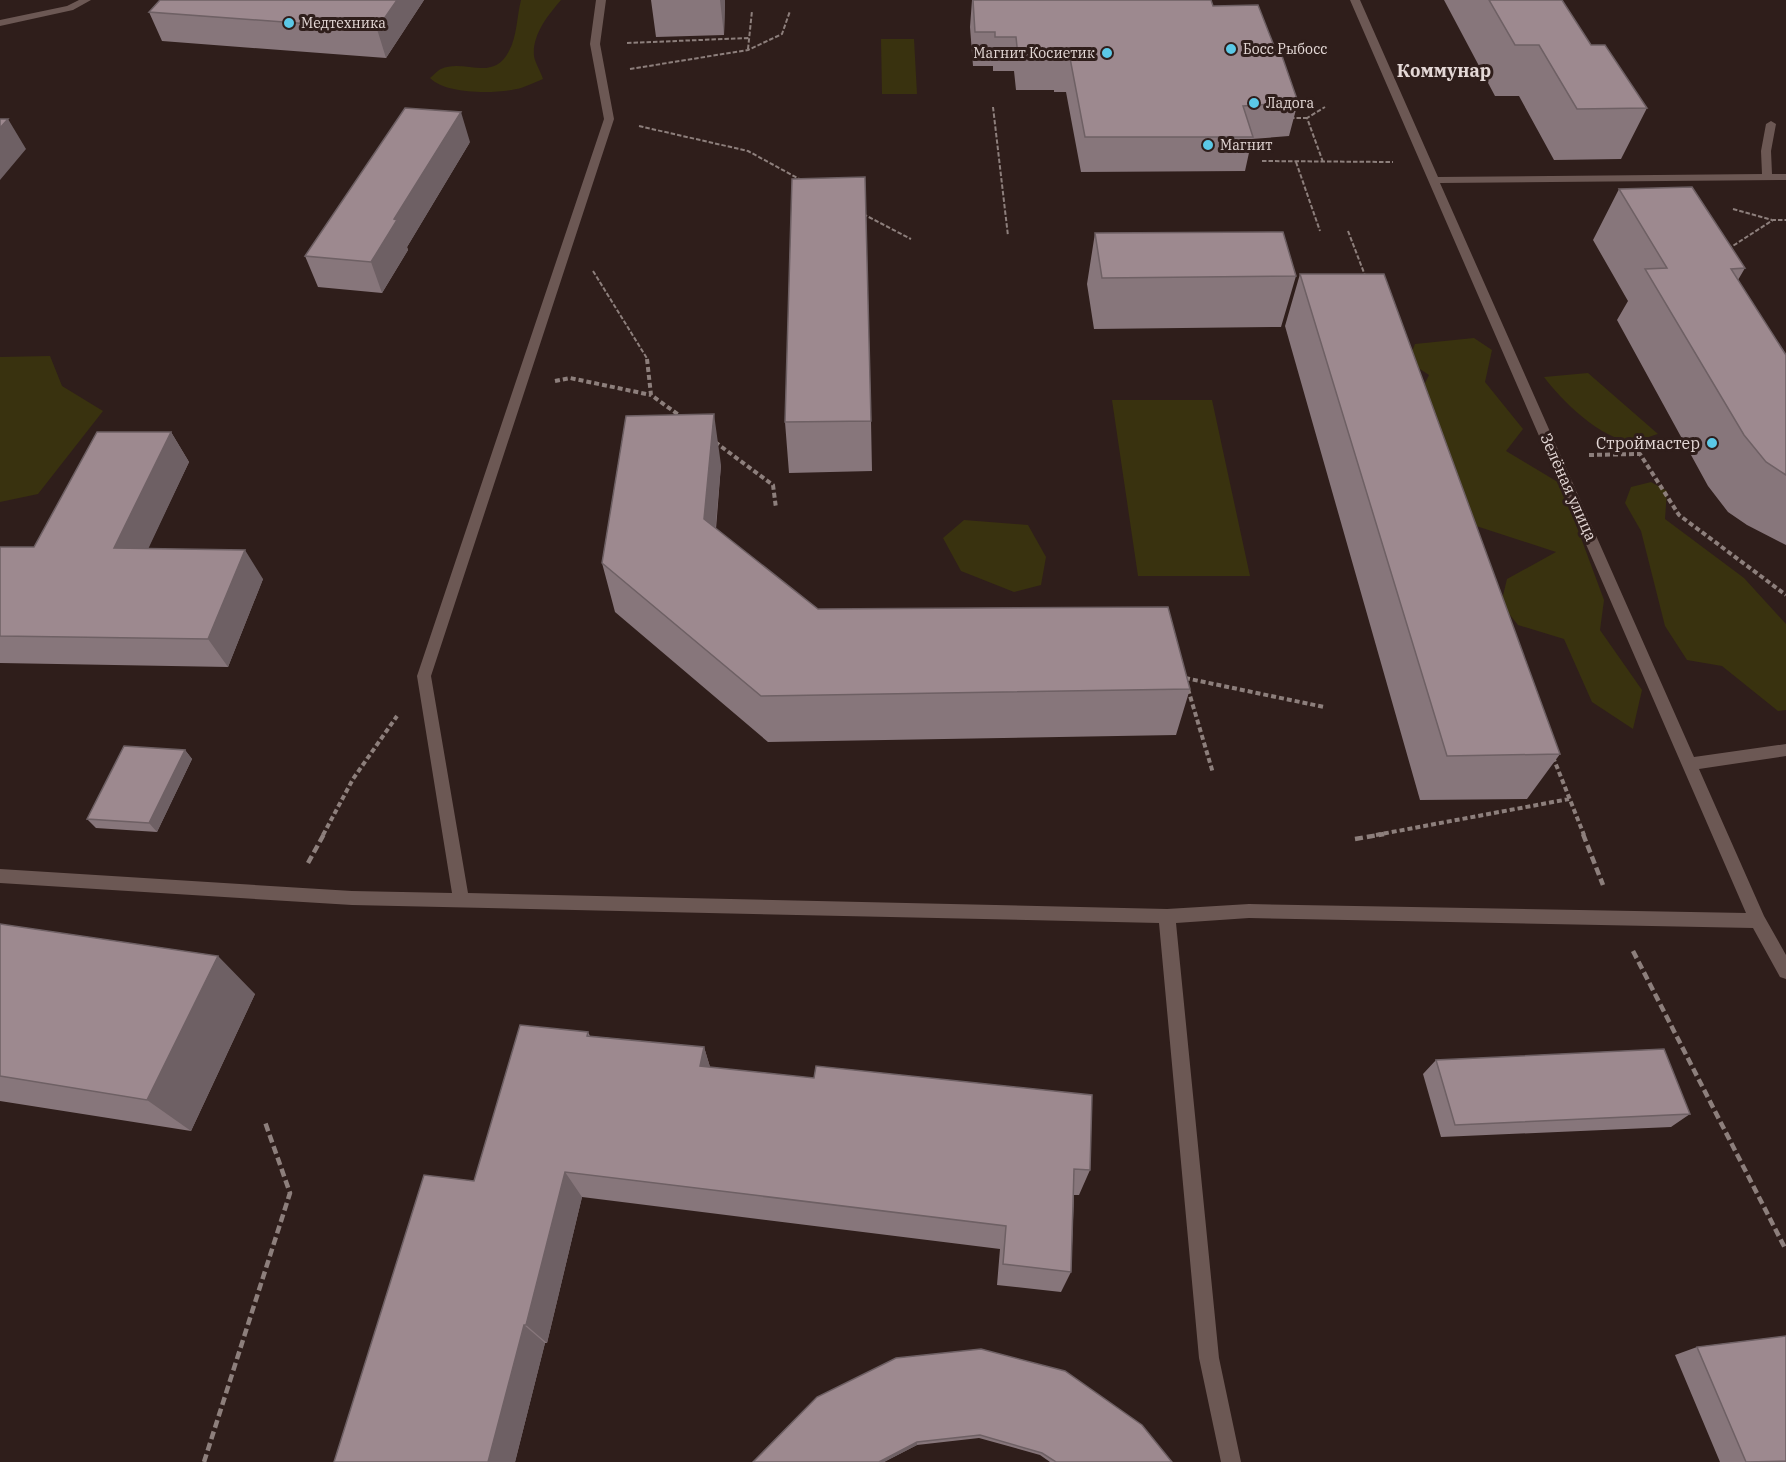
<svg xmlns="http://www.w3.org/2000/svg" width="1786" height="1462" viewBox="0 0 1786 1462" font-family="'IBM Plex Serif',serif">
<style>
.green{fill:#39320f}
.lines{fill:none;stroke-linecap:round;stroke-linejoin:round}
.path-far2{stroke:#8d7f7c;stroke-width:2;stroke-dasharray:4.5 2;stroke-linecap:butt}
.path-far1{stroke:#8d7f7c;stroke-width:4;stroke-dasharray:5 3;stroke-linecap:butt}
.path{stroke:#8d7f7c;stroke-width:4.5;stroke-dasharray:8 4;stroke-linecap:butt}
.minor{fill:#6c5854;fill-rule:evenodd}
.wall{fill:#87767b}
.shaded-wall{fill:#6e6064}
.building{fill:#9d898f;stroke:#6e6064;stroke-width:1.5}
.poi-dot{fill:#5bc8e6;stroke:#2f1e1b;stroke-width:2}
.labels{text-anchor:middle;dominant-baseline:central;stroke-width:6;stroke-linejoin:round;paint-order:stroke}
.far-poi-label{font-size:14px;fill:#e4d8d6;stroke:#2f1e1b;text-anchor:start}
.poi-label{font-size:16px;fill:#e4d8d6;stroke:#2f1e1b;text-anchor:end}
.street-label{font-size:16px;fill:#e4d8d6;stroke:#2f1e1b}
.far-district-label{font-size:18px;font-weight:bold;fill:#e4d8d6;stroke:#2f1e1b}
</style>
<rect width="100%" height="100%" fill="#2f1e1b"/>
<path class="green" d="M521 0H561C548 15 532 35 534 56 535 63 541 72 543 79 536 82 529 85 521 88 499 94 446 95 430 78 434 75 438 70 441 69 464 58 493 83 509 51 517 37 517 15 521 0Z
M881 39H914L917 94H882Z
M1474 338 1492 350 1485 382 1523 429 1506 451 1561 484 1604 600 1600 630 1642 690 1633 729 1592 702 1564 639 1518 625 1501 604 1507 579 1556 552 1467 523 1421 391 1429 375 1408 361 1415 344Z
M50 356 62 386 103 411 38 494 0 502V357Z
M1588 373 1658 434C1651 436 1642 440 1635 441 1605 444 1560 399 1544 377Z
M1112 400H1212L1250 576H1138Z
M1651 482 1667 491 1665 519 1744 578 1786 624V710L1778 711 1722 666 1687 660 1665 626 1641 531 1625 503 1631 487Z
M964 520 1028 525 1046 557 1041 585 1014 592 961 571 943 538Z"/>
<g class="lines">
<path class="path-far2" d="M627 43 749 38
M748 49 752 11
M630 69 748 50 782 34 790 11
M993 107 1008 236
M1290 118H1307
M639 126 748 151 801 180
M1262 161 1393 162
M1296 162 1320 231
M1323 162 1307 118 1325 107
M1733 209 1772 220
M863 214 911 239
M1348 231 1366 278
M1728 249 1773 220H1786
M593 271 648 360"/>
<path class="path-far1" d="M647 359 651 395 683 418
M555 381 570 378 651 395
M715 442 773 485 776 508
M1589 455 1640 454 1679 515 1786 595
M1185 678 1324 707
M1188 689 1213 773
M1553 757 1584 835
M323 835 353 779 397 716
M1376 835 1569 799"/>
<path class="path" d="M1583 834 1603 885
M1355 839 1384 834
M308 863 324 834
M1633 951 1786 1250
M204 1462 290 1193 265 1122"/>
<path class="minor" d="M79 0H91L73 10 0 26V20L67 6Z
M596 0H606L600 44 614 119 431 676 468 893 1167 909 1249 904 1746 913 1350 0H1360L1438 177 1762 174 1761 151 1766 124 1771 121 1776 124 1771 151 1772 174H1786V180L1440 183 1694 757 1786 744V756L1699 769 1764 916 1786 955V979L1780 977 1753 928 1249 918 1176 923 1219 1358 1241 1462H1221L1199 1358 1159 923 352 905 0 883V869L352 891 452 893 417 676 604 119 590 44Z"/>
</g>
<path class="wall" d="M160 0H424L386 58 162 41 149 12Z
M651 0H725L724 35 656 37Z
M972 0H1211L1213 6 1278 56 1298 102 1289 136 1252 139 1245 171 1081 172 1066 92H1054V90H1016L1014 71H993V66H973L970 27Z
M1444 0H1562L1591 45 1647 108 1621 159 1554 160 1519 96H1495Z
M470 142 407 247 408 250 382 293 318 287 305 256Z
M1619 189 1745 268 1738 280 1786 355V545L1747 525 1728 512 1708 486 1617 320 1628 301 1593 240Z
M1095 233 1296 276 1281 327 1094 329 1087 284Z
M1300 274 1560 754 1527 799 1420 800 1285 326Z
M871 421 872 471 789 473 785 422Z
M171 432 189 462 148 548 263 579 228 667 0 663V547H34Z
M721 465 716 529 818 609 1190 689 1176 735 768 742 615 612 602 563Z
M185 750 192 759 157 832 96 828 87 819Z
M0 924 255 994 191 1131 0 1101Z
M588 1032 590 1036 704 1047 710 1067 1090 1170 1079 1195H1074L1071 1272 1061 1292 997 1285 1000 1249 582 1197 547 1343H545L515 1462H334L474 1181Z
M1436 1060 1690 1114 1671 1127 1441 1137 1423 1074Z
M1786 1336V1462H1720L1675 1355 1697 1347Z
M817 1397 1172 1462H1050L1040 1455 979 1438 917 1445 884 1462H753Z"/>
<path class="shaded-wall" d="M397 0H424L386 58 377 29Z
M720 0H725L724 35Z
M461 112 470 142 407 247 408 250 382 293 371 262 394 219Z
M8 119 26 149 0 180V128Z
M714 414 721 465 712 568 704 519Z
M171 432 189 462 135 577 114 548Z
M245 550 263 579 228 667 208 639Z
M185 750 192 759 157 832 149 823Z
M218 956 255 994 191 1131 147 1100Z
M704 1047 713 1077 700 1066Z
M565 1172 582 1197 547 1343 526 1325Z
M524 1325 545 1343 515 1462H488Z
M917 1442V1445L884 1462H879Z"/>
<path class="building" d="M160 0H397L377 29 149 12Z
M973 0H1211L1213 6 1258 5 1278 56H1282L1298 102 1243 106 1253 137H1085L1070 58H1057V55L1018 56 1016 37H995V32H975Z
M1489 0H1562L1591 45H1605L1647 108 1577 109 1539 45H1515Z
M405 108 461 112 394 219 397 220 371 262 305 256Z
M0 119H8L0 128Z
M865 177 871 421 785 422 792 179Z
M1692 187 1745 268 1731 269 1786 355V475L1766 462 1744 435 1645 269 1667 268 1619 189Z
M1283 232 1296 276 1102 278 1095 233Z
M1300 274H1384L1560 754 1447 756Z
M714 414 704 519 818 609 1168 607 1190 689 761 696 602 563 626 416Z
M97 432H171L114 548 245 550 208 639 0 636V547H34Z
M124 746 185 750 149 823 87 819Z
M0 924 218 956 147 1100 0 1076Z
M520 1025 588 1032 587 1036 704 1047 700 1066 814 1078 816 1066 1092 1095 1090 1170 1074 1169 1071 1272 1003 1264 1006 1226 565 1172 526 1325H524L488 1462H334L424 1175 474 1181Z
M1664 1049 1690 1114 1455 1125 1436 1060Z
M1786 1336V1461L1746 1462 1697 1347Z
M981 1349 1065 1371 1142 1425 1172 1462H1056L1042 1453 980 1435 917 1442 879 1462H753L817 1397 896 1358Z"/>
<g class="poi-dot">
<circle cx="289" cy="23" r="6"/>
<circle cx="1231" cy="49" r="6"/>
<circle cx="1107" cy="53" r="6"/>
<circle cx="1254" cy="103" r="6"/>
<circle cx="1208" cy="145" r="6"/>
<circle cx="1712" cy="443" r="6"/>
</g>
<g class="labels">
<g class="far-poi-label">
<text x="301" y="23">Медтехника</text>
<text x="1243" y="49">Босс Рыбосс</text>
<text x="1095" y="53" text-anchor="end">Магнит Косиетик</text>
<text x="1266" y="103">Ладога</text>
<text x="1220" y="145">Магнит</text>
</g>
<g class="poi-label">
<text x="1700" y="443">Строймастер</text>
</g>
<g class="street-label">
<text transform="translate(1569 487) rotate(66)">Зелёная улица</text>
</g>
<g class="far-district-label">
<text x="1444" y="70">Коммунар</text>
</g>
</g>
</svg>
